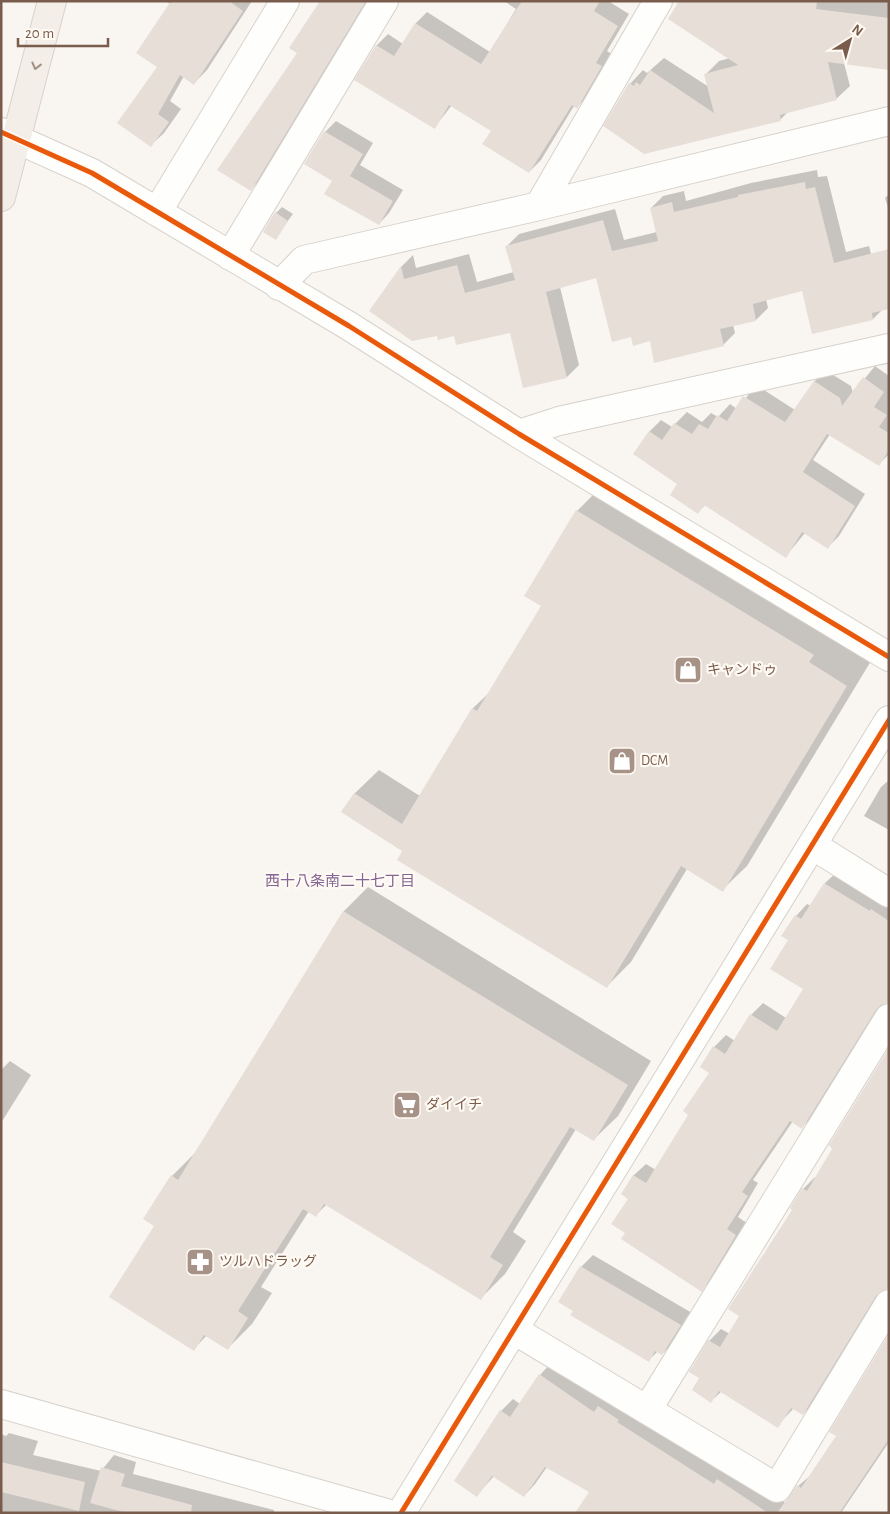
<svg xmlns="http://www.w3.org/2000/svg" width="890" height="1514" viewBox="0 0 890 1514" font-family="'Alegreya Sans','Noto Sans JP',sans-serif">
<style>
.shadow{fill:#0003}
.building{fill:#e6ded7}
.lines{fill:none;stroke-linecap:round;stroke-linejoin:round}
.street-casing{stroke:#d7d1cb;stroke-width:30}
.primary-casing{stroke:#dad1cc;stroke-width:30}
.street{stroke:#fefefd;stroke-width:28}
.primary{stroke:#f3eee8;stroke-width:28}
.cycleway-casing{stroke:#fffaf3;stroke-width:8}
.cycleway{stroke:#e8590c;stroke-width:5}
.oneway{stroke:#a48f83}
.labels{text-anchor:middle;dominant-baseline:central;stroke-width:4.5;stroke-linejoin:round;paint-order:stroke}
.poi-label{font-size:14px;fill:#7a5c4d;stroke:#fffaf3;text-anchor:start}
.neighbourhood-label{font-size:15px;fill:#846695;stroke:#fffaf3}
</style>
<rect width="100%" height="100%" fill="#f9f5f0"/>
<path class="shadow" d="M166 1H252L207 70 194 83 184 76 170 101 181 109 164 133 151 145 159 67 170 4Z
M321 1H369L262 178 251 189 298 53Z
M504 1H608L629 14 607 51 613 55 588 96 577 107 574 106 541 160 529 172 492 130 452 105 434 128 356 80 377 45 388 34 403 44 416 23 427 12 490 52 516 9Z
M681 1H889V68L844 63 850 86 836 99 788 112 780 120 645 153 630 84 643 70 647 73 664 58 709 87 706 74 719 61 730 58Z
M336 121 373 143 360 165 403 190 389 213 379 224 333 180 325 132Z
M817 170 818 177 827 176 846 252 869 246 885 307 873 319 803 289 766 299 768 308 756 320 733 325 735 333 723 345 651 340 631 336 597 277 560 287 579 365 567 377 511 332 438 335 371 311 402 266 413 255 416 268 469 254 477 282 514 272 507 246 519 234 615 209 624 240 657 232 651 208 663 196 684 191 686 201 751 183Z
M889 194V211L885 198Z
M282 207 293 214 275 238 276 213Z
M875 366 889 376V454L879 464 830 434 813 460 865 494 839 536 828 547 805 533 786 556 706 504 698 512 679 484 635 453 650 431 661 420 672 427 687 412 702 422 711 413 718 417 730 404 737 409 756 385 795 410 814 382 825 370 851 386 853 393Z
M601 487 871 661 747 866 722 890 687 869 631 962 607 986 404 851 354 794 379 770 420 796 473 708 491 691 543 606 577 511Z
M889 780V830L864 816 881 787Z
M837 872 889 903V1001L884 1002 814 1115 802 1127 793 1121 753 1180 758 1183 738 1217 747 1223 713 1278 701 1290 627 1233 630 1198 622 1194 634 1175 646 1164 656 1170 690 1114 711 1072 714 1047 726 1035 735 1041 751 1015 763 1003 786 1018 805 989 790 940 796 916 807 904 811 906 825 883Z
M368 887 651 1061 618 1116 593 1140 576 1129 513 1232 526 1241 505 1274 481 1298 327 1204 316 1215 309 1211 261 1287 272 1293 252 1324 228 1348 207 1335 194 1349 155 1226 172 1176 196 1152 344 911Z
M10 1061 31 1075 1 1123V1070Z
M815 1177 873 1292 879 1296 815 1402 803 1414 794 1408 777 1426 722 1391 711 1401 701 1378 709 1341 721 1329 730 1334 794 1209 792 1208 803 1189Z
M593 1255 692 1313 674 1342 662 1354 658 1351 648 1361 581 1267Z
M889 1337V1442L841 1513H577L591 1492 547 1467 535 1484 524 1496 494 1476 477 1495 501 1411 513 1399 520 1404 540 1375 551 1363 786 1503 798 1486 811 1475 838 1436Z
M9 1433 38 1441 33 1455 101 1471 114 1455 136 1462 133 1474 274 1510V1513H1V1434L6 1436Z"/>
<path class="building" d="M171 1H229L243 11 194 85 180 75 158 114 169 122 151 147 117 123 157 67 136 53Z
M320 1H366L251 191 217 170 297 53 289 48Z
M522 1H600L594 11 618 26 596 63 602 66 577 109 572 105 529 173 482 144 491 131 449 105 435 129 354 80 376 45 394 56 415 23 481 64Z
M679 1H817L816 9 889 18V70L828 62 837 100 780 115 781 121 644 154 603 126 629 83 634 86 636 82 640 85 650 70 714 113 704 74 738 65 668 19Z
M324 131 363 154 350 176 393 201 379 225 324 194 332 181 304 164Z
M805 182 806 189 815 187 834 263 889 249V309L872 313 873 320 812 334 802 291 753 304 756 321 720 329 724 346 654 363 650 341 633 346 631 337 612 342 596 278 546 292 567 378 523 388 510 333 456 345 454 336 438 340 437 336 412 341 369 311 401 266 404 279 457 265 465 293 515 280 505 246 603 220 612 251 658 241 650 208 672 202 674 212 738 197V195Z
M275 212 288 221 276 240 263 232Z
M863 377 884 392 874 407 887 415 879 427 889 433V450L879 466 827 434 803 472 855 506 828 549 802 532 786 558 704 505 698 514 670 495 677 484 633 454 649 431 662 440 674 423 692 434 699 424 708 429 717 415 727 421 743 396 785 422 814 381 840 398 842 406Z
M576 510 814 655 809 662 847 686 723 892 681 866 607 988 397 860 402 851 341 812 354 793 402 824 472 708 477 711 541 606 524 596Z
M824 883 870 911 871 909 889 921V1002L881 1005 876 1010 802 1129 790 1121 742 1192 748 1196 727 1229 736 1235 702 1292 621 1239 625 1233 611 1224 628 1199 621 1194 633 1175 646 1183 688 1115 683 1111 709 1073 700 1067 713 1046 725 1054 750 1014 777 1031 803 989 770 969 788 940 781 936 795 915 801 919Z
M343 911 628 1085 594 1141 570 1127 490 1257 503 1265 481 1300 324 1204 316 1217 303 1209 238 1311 248 1318 228 1350 204 1335 194 1351 109 1297 154 1226 143 1219 171 1175 178 1180Z
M889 1048V1288L881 1291 876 1296 803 1415 791 1408 778 1428 719 1391 711 1403 692 1390 699 1378 689 1372 708 1340 720 1347 739 1316 728 1309 792 1210 790 1208 802 1188 807 1191 832 1149 829 1145Z
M580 1266 681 1325 662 1355 655 1351 649 1362 570 1315 573 1311 558 1302Z
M889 1334V1439L840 1512 841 1513H777L797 1485 801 1488 836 1436 829 1432Z
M539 1374 594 1412 598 1406 619 1420 617 1422 714 1484 717 1479 768 1513H575L589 1492 545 1467 524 1497 492 1476 477 1497 454 1481 500 1410 510 1417Z
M1 1462 85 1482 79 1511 1 1492Z
M101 1467 125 1474 121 1486 192 1505 191 1513H127L90 1503Z"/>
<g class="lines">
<defs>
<path id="street" d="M1 132 92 173 349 326 519 434 889 657
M539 206 658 1
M157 212 285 1
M230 256 384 1
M279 286 304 260 539 206 889 121
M519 434 559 421 889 348
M812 845 889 893
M514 1330 777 1488 889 1304
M1 1404 386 1513
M647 1410 889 1018
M401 1513 889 720"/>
<path id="primary" d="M1 197 52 1"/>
</defs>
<use href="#street" class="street-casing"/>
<use href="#primary" class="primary-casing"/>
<use href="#street" class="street"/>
<use href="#primary" class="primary"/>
<defs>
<path id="cycleway" d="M1 132 92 173 349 326 519 434 889 657
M401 1513 889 720"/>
</defs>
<use href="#cycleway" class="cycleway-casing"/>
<use href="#cycleway" class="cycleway"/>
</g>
<defs><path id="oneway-chevron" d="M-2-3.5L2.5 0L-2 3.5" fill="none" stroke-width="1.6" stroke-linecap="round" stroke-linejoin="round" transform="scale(1.25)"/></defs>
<use class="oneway" href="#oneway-chevron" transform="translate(36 66) rotate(104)"/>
<defs>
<symbol id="shop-square" viewBox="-11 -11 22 22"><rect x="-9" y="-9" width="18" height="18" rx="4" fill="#a69286" stroke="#fffaf3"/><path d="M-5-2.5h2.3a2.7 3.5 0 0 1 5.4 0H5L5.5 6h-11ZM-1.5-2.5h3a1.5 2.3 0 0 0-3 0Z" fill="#fff"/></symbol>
<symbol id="supermarket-square" viewBox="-11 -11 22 22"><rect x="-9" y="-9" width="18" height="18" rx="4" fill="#a69286" stroke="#fffaf3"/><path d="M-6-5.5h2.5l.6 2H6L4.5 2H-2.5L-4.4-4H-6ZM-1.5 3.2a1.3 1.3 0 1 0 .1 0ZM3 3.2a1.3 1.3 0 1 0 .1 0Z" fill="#fff"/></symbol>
<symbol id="pharmacy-square" viewBox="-11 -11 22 22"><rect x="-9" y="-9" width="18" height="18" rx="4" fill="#a69286" stroke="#fffaf3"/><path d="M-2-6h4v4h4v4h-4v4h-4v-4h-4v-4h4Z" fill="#fff"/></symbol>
</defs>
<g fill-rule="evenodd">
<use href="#shop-square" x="672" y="654" width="32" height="32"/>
<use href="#shop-square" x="606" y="745" width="32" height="32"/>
<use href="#supermarket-square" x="391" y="1089" width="32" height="32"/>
<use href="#pharmacy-square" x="184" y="1246" width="32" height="32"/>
</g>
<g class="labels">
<g class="poi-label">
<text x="707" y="670">キャンドゥ</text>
<text x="641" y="761">DCM</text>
<text x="426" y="1105">ダイイチ</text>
<text x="219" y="1262">ツルハドラッグ</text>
</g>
<g class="neighbourhood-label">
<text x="340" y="881">西十八条南二十七丁目</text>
</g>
</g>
<rect width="890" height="1514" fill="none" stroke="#7a5c4d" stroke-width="5"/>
<g transform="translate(850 40) rotate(37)" stroke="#fffaf3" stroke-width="4" paint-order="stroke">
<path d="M0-4L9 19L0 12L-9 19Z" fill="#7a5c4d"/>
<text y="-8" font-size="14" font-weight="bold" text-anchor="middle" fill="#7a5c4d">N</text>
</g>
<path d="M18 38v8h90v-8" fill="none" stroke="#7a5c4d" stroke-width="2.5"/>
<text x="25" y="38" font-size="15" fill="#7a5c4d" stroke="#fffaf3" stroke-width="4" paint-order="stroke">20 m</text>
</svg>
